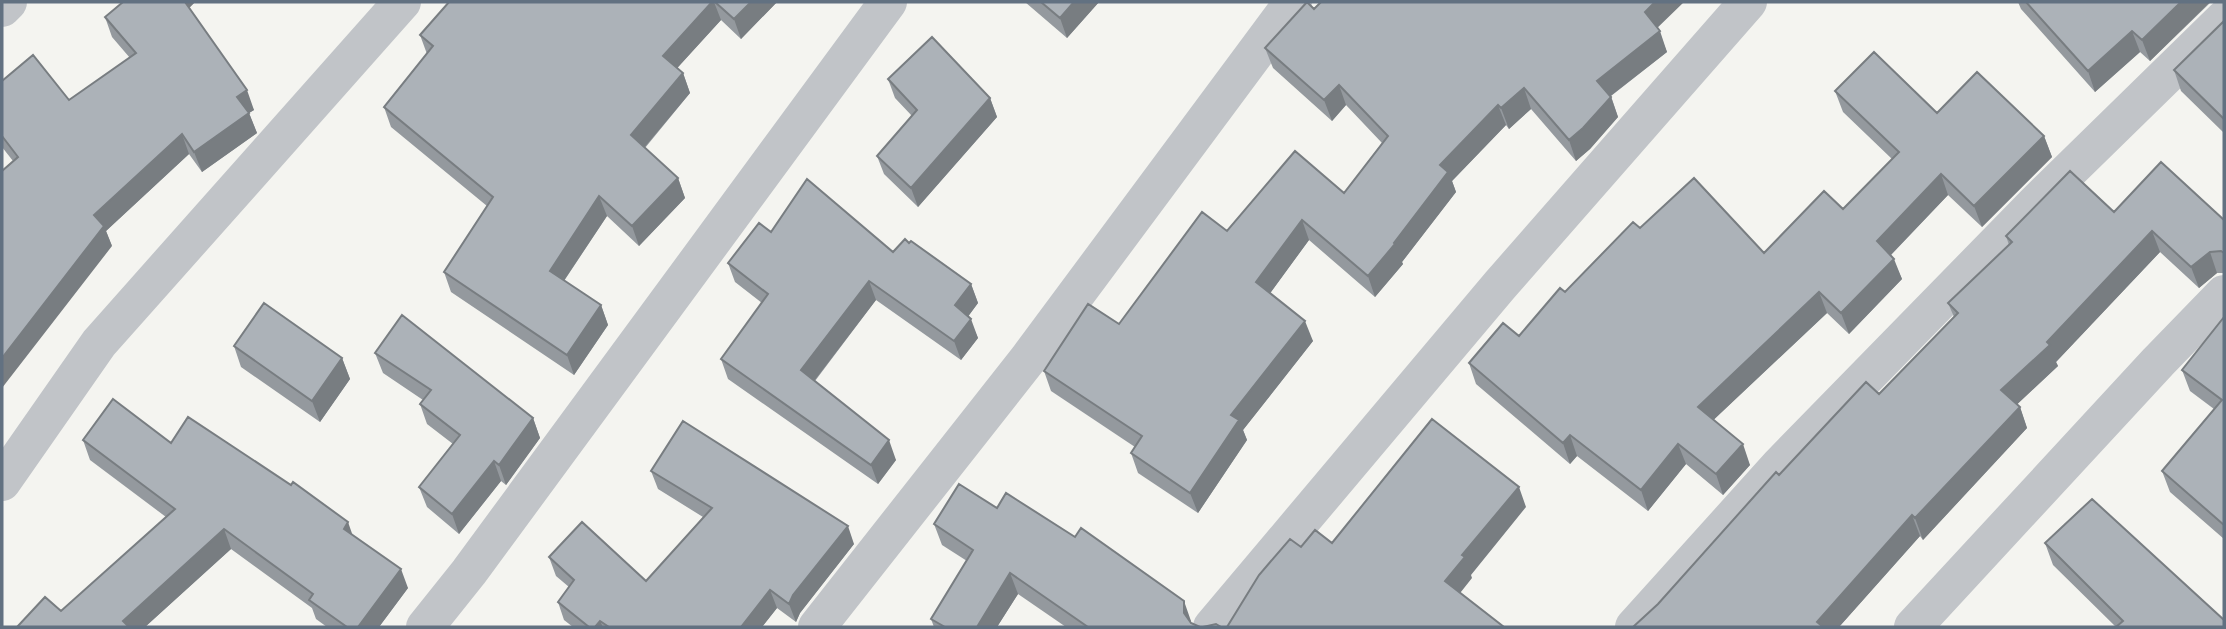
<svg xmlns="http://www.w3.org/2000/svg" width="2226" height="629" viewBox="0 0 2226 629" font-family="'Nunito Sans',sans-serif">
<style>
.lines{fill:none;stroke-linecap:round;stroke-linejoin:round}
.street{stroke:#c1c4c8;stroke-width:38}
.wall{fill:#94999e}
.shaded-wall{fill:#787d81}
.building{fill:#acb2b8;stroke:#787d81;stroke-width:2}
</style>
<rect width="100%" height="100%" fill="#f4f4f0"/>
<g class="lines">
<path class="street" d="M2 8 8 2
M2 482 99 343 402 2
M425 627 469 572 888 2
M817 627 1028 359 1293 2
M1212 627 1500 285 1748 2
M1634 627 1780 465 2036 203 2224 19
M1913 627 2158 362 2224 294"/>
</g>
<path class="wall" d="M123 2H195L189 8 254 110 249 113 257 133 202 172 189 154 106 231 112 246 13 161 2 147V81L69 100 130 58 112 37 105 17Z
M449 2H777L741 39 721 20 677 68 683 73 690 93 645 148 678 178 685 198 639 246 607 216 564 281 601 305 608 325 574 375 451 292 444 272 487 206 391 127 384 107 427 54 420 35Z
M1025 2H1099L1067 38Z
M2018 2H2211L2150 61 2140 52 2095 92 2021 9Z
M1314 9 1657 28 1667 52 1611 96 1618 117 1590 149 1576 161 1531 109 1509 129 1506 125 1452 181 1456 192 1402 262 1403 264 1375 297 1309 240 1270 293 1313 341 1243 430 1247 440 1198 513 1138 473 1131 453 1135 447 1051 391 1044 371 1119 324 1227 231 1344 193 1382 143 1346 105 1332 121 1273 68 1265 48Z
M2224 21V133L2181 91 2174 70Z
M888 79 990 98 997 117 918 207 884 174 877 156 912 116 895 98Z
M1835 91 2044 136 2052 157 1982 227 1948 195 1891 255 1902 279 1849 334 1827 313 1713 420 1750 465 1723 495 1686 464 1648 511 1577 456 1570 464 1476 384 1469 363 1519 336 1565 292 1640 228 1764 253 1843 209 1892 159 1843 112Z
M2114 212 2224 220V273H2217L2199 288 2160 252 2056 362 2058 366 2017 404 2020 407 2027 428 1923 540 1920 536 1839 627H1633L1658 604 1779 475 1879 394 1954 317 1948 303 2009 245 2006 236Z
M771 232 893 252 909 243 971 284 978 303 968 316 978 338 961 360 876 300 815 381 896 460 878 484 728 379 721 359 762 303 735 282 728 263Z
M2224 317V539L2170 492 2162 471 2214 409 2190 391 2182 370Z
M234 346 342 358 350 379 320 422 241 367Z
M375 353 533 418 540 438 506 485 501 481 459 534 427 507 419 487 453 444 427 424 420 404 423 400 383 373Z
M83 440 171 443 353 535 408 588 379 627H327L316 619 312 608 231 549 145 627H17L61 611 166 517 90 460Z
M651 471 854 544 800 613 796 622 777 608 762 627H573L564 620 558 602 569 587 556 576 549 557 646 581 703 517 658 489Z
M997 508 1191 621V623L1200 627H1066L1018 594 997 627H934L931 619 967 561 942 545 934 524Z
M2045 543 2224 620 2116 627 2053 565Z"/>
<path class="shaded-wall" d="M181 2H195L185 12Z
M712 2H714L721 20 670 76 663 56Z
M751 2H777L741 39 734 19Z
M1074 2H1099L1067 38 1060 18Z
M1655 2H1684L1652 33 1645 12Z
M2181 2H2208L2209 3 2150 61 2142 40Z
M1660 31 1667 52 1604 101 1597 81Z
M2132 31 2140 52 2095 92 2088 71Z
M683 73 690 93 638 155 631 135Z
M1339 85 1346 105 1332 121 1324 100Z
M1524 88 1531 109 1509 129 1501 108Z
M247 90 254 110 249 113 257 133 202 172 194 152 237 97Z
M1611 97 1618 117 1590 149 1576 161 1569 140Z
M990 98 997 117 918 207 911 188Z
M1498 105 1506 125 1452 181 1456 192 1402 262 1403 264 1375 297 1368 276 1440 165Z
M182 134 189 154 106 231 112 246 2 388V358L94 215Z
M2044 136 2052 157 1982 227 1974 206Z
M1941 174 1948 195 1884 262 1877 241Z
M678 178 685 198 639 246 632 226Z
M599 196 607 216 557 291 550 271Z
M1302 220 1309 240 1263 303 1256 282Z
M2152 231 2160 252 2056 362 2058 366 2009 412 2001 390Z
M2210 252 2217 273 2199 288 2191 267Z
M1894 259 1902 279 1849 334 1841 313Z
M869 281 876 300 808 389 801 370Z
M971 284 978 303 962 325 955 305Z
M1819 292 1827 313 1705 428 1698 407Z
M601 305 608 325 574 375 567 355Z
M971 319 978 338 961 360 954 341Z
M1305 321 1313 341 1243 430 1247 440 1198 513 1190 493 1231 415Z
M342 358 350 379 320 422 312 401Z
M2020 407 2027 428 1923 540 1915 518Z
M533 418 540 438 506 485 499 465Z
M1570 435 1577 456 1570 464 1563 443Z
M889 440 896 460 878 484 871 465Z
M1678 444 1686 464 1648 511 1641 490Z
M1743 444 1750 465 1723 495 1716 474Z
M494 461 501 481 459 534 452 514Z
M1519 487 1526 507 1471 575 1472 578 1453 602 1445 581 1462 555Z
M1912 515 1920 536 1839 627H1819L1817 622Z
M348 522 355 542 344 529Z
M848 526 854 544 800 613 796 622 789 604 793 595Z
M224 529 231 549 145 627H125L123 621Z
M401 569 408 588 379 627H358Z
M1010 573 1018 594 997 627H977Z
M770 590 777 608 762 627H741Z
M1184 601 1191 621V627L1184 613Z
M600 621 603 627H595Z"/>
<path class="building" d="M123 2H185L247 90 237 97 249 113 194 152 182 134 94 215 104 226 2 358V171L18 157 2 136V81L33 55 69 100 136 53 105 17Z
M449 2H712L663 56 683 73 631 135 678 178 632 226 599 196 550 271 601 305 567 355 444 272 493 197 384 107 433 46 420 35Z
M715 2H751L734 19Z
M1041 2H1074L1060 18Z
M1307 2 1314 9 1321 2H1655L1645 12 1660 31 1597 81 1611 97 1583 128 1569 140 1524 88 1501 108 1498 105 1440 165 1448 172 1394 243 1395 244 1368 276 1302 220 1256 282 1305 321 1231 415 1239 420 1190 493 1131 453 1142 436 1044 371 1088 304 1119 324 1202 212 1227 231 1295 151 1344 193 1388 136 1339 85 1324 100 1265 48Z
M2026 2H2181L2142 40 2132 31 2088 71Z
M2224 21V119L2174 70Z
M932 37 990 98 911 188 877 156 917 110 888 79Z
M1874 52 1937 113 1977 72 2044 136 1974 206 1941 174 1877 241 1894 259 1841 313 1819 292 1698 407 1743 444 1716 474 1678 444 1641 490 1570 435 1563 443 1469 363 1503 323 1519 336 1560 288 1565 292 1633 222 1640 228 1694 178 1764 253 1824 191 1843 209 1899 152 1835 91Z
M2161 162 2224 220V253L2221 251 2210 252 2191 267 2152 231 2047 342 2050 345 2001 390 2020 407 1915 518 1912 515 1817 622 1823 627H1633L1658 604 1776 472 1779 475 1866 382 1879 394 1958 313 1948 303 2012 242 2006 236 2070 171 2114 212Z
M807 179 893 252 905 239 909 243 911 241 971 284 955 305 971 319 954 341 869 281 801 370 889 440 871 465 721 359 768 294 728 263 759 223 771 232Z
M264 303 342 358 312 401 234 346Z
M402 315 533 418 499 465 494 461 452 514 419 487 460 435 420 404 431 390 375 353Z
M2224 317V525L2162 471 2222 400 2182 370Z
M113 399 171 443 188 417 291 485 293 482 348 522 344 529 401 569 358 627H347L309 600 313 594 224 529 123 621 129 627H17L45 597 61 611 175 509 83 440Z
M1432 419 1519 487 1462 555 1465 557 1445 581 1504 627H1227L1259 575 1290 539 1301 547 1315 530 1332 543Z
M683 421 848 526 793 595 789 604 770 590 741 627H609L600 621 595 627H589L558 602 574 580 549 557 582 522 646 581 712 508 651 471Z
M959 484 997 508 1006 493 1075 537 1081 528 1184 601V613L1191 623 1200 627H1088L1010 573 977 627H945L931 619 973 550 934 524Z
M2092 499 2224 620V627H2116L2123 621 2045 543Z
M1216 624 1221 627H1203Z"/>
<rect width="2226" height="629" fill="none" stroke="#627181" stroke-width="7"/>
</svg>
